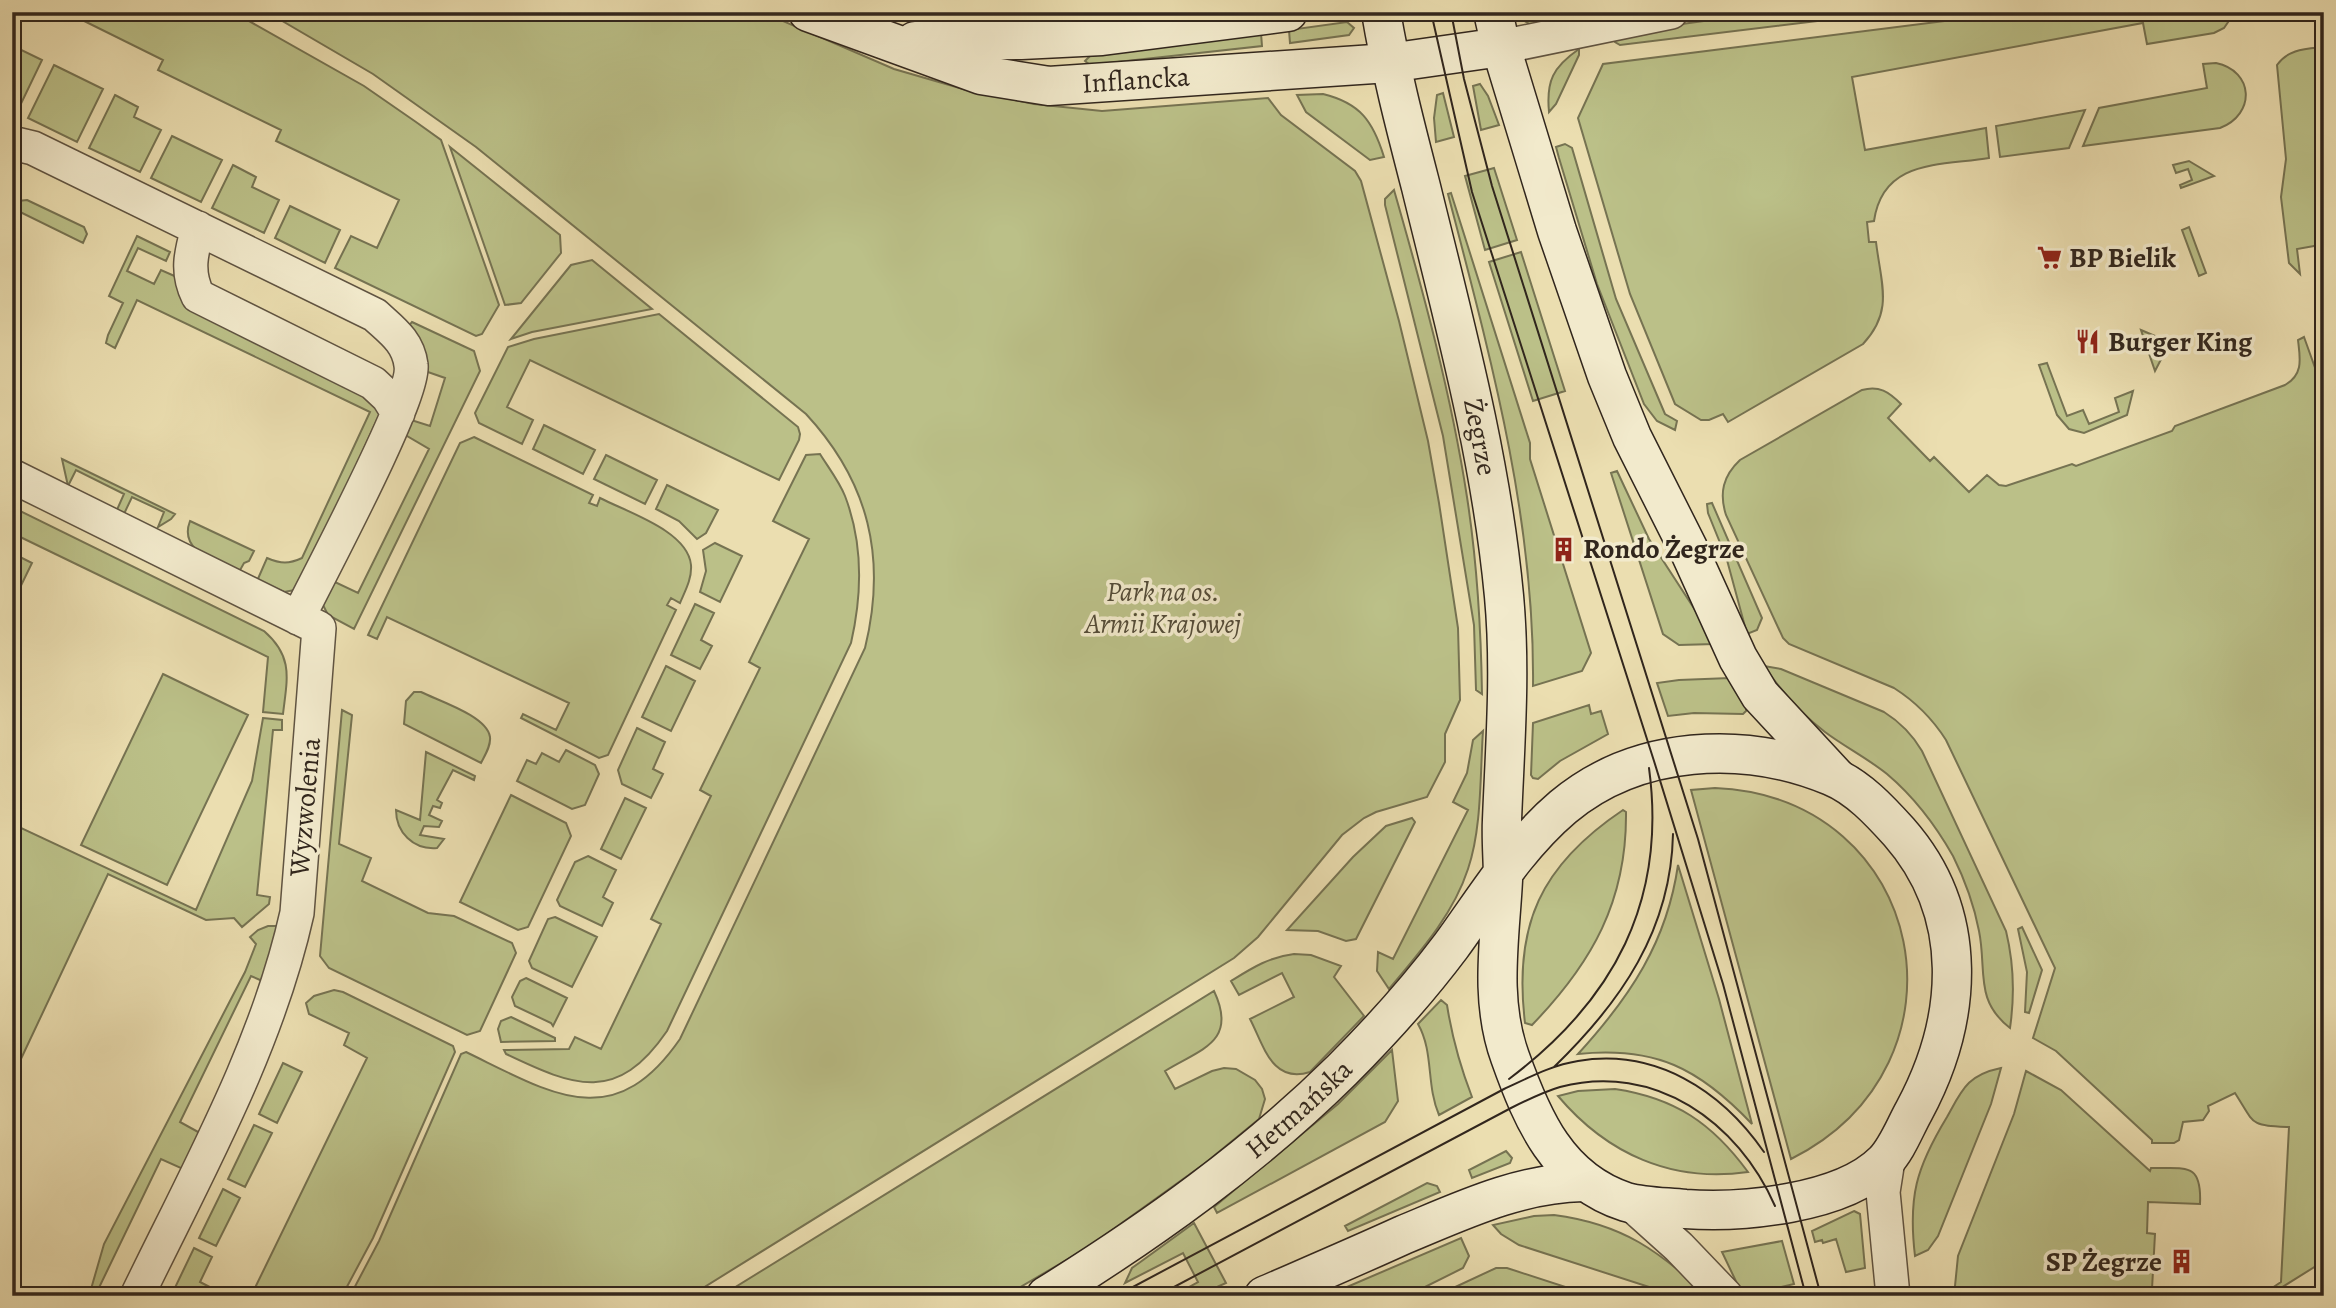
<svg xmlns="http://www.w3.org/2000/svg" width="2336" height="1308" viewBox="0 0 2336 1308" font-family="Alegreya,serif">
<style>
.green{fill:#bbc088;stroke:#767352;stroke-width:2}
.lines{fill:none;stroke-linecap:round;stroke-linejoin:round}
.street-casing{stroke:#605442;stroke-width:36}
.secondary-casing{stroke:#31261d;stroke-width:41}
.street{stroke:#f2eacc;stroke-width:33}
.secondary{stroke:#f2eacc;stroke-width:38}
.tram{stroke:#31261d;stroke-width:2}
.labels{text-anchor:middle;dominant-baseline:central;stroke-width:7;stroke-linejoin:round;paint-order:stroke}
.street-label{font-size:28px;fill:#31261d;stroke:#f2eacc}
.poi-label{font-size:28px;font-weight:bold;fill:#31261d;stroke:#f2eacc;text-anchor:start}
.park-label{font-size:28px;font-style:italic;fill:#544c38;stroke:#f2eacc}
</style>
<rect width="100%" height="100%" fill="#ebdeb0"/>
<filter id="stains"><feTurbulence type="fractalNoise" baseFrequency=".00286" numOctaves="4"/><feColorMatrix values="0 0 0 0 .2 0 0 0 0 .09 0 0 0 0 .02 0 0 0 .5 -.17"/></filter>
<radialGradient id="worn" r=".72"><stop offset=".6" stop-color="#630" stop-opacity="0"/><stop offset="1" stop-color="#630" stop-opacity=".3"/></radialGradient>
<path class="green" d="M66 12H233L364 86 416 122 441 140 499 305 482 334 476 336 335 268 351 236 377 248 399 200 276 141 281 130 158 70 163 60Z
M267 12H762L894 69 963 89 1034 104 1102 111 1268 98 1281 115 1355 171 1361 181 1399 321 1428 441 1439 503 1458 628 1460 700 1445 734V762L1427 797 1376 812 1364 818 1342 835 1258 937 1234 958 690 1296H350L379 1241 461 1054 466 1052C551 1093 613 1136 680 1039L865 648C887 558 869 482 806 414L476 147 373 74Z
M881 12H1165L1090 23H953Z
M1521 12H1572L1574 19 1531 25 1523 20Z
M1769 12H1892L1620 45 1615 42 1613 38 1682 24Z
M2016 12H2235L2224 28 2214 33 2147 44 2143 23 1852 77 1865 150 1986 128 1989 158C1940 166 1883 159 1874 221L1867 222 1869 242H1876C1881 284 1894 311 1863 344L1728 422 1723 414 1709 420H1701L1675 404 1630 294 1578 118 1603 64Z
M1347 22 1354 28 1349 35 1290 43 1289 30Z
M1261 33 1262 46 1090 65 1085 61 1090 56Z
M12 42 16 44 15 47 42 60 17 112 12 110Z
M2324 47V240L2314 246 2297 249 2300 274 2289 263 2281 197 2286 159 2277 65C2288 49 2306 49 2324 47Z
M1579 49V55L1556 104 1549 112C1546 81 1553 67 1579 49Z
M2216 63C2254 71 2256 114 2220 128L2083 146 2099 108 2207 88 2203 64Z
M54 65 103 89 77 142 28 118Z
M1480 84 1488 96 1499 125 1481 130 1473 86Z
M1443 93 1454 137 1436 142 1434 118 1437 95Z
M1323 94C1360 103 1373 121 1384 157L1370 160 1306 112 1297 95Z
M115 95 138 107 134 117 161 130 140 172 89 148Z
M2085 110 2069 148 2000 157 1996 126Z
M172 136 222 160 201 202 151 178Z
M1565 144 1572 148 1616 299 1665 414 1677 421 1675 430 1657 421 1644 404 1597 284 1559 158 1556 147Z
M450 147 560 235 561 253 521 303 505 305Z
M2189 161 2214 176 2181 188 2180 185 2192 180 2188 169 2176 173 2173 165Z
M233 165 256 177 252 187 279 200 264 233 212 208Z
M1494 168 1517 240 1485 250 1465 176Z
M1394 190C1423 291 1451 393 1467 497 1477 562 1481 628 1482 694L1476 690 1474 625 1443 436 1385 205V199Z
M1451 193 1530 443V459L1591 653 1582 671 1533 686C1535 518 1490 355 1448 194Z
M27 200 84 227 87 234 83 243 14 209 18 201Z
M290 206 340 230 325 263 275 238Z
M2189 227 2206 273 2199 276 2182 230Z
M137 236 170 252 166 261 138 248 127 271 154 284 161 270 179 278 369 390 381 411 300 589 284 592 257 581 267 558C281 564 289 564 302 558L370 412 137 300 115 348 106 343 108 335 123 303 109 296Z
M1521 252 1565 391 1533 401 1489 262Z
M592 260 652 309 532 332 511 339 571 265Z
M659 314 798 427 800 434 799 440 779 480 530 360 507 407 533 420 522 444 479 423 475 413 508 347 534 339Z
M412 322 474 351 480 371 354 629 328 615 321 601 335 582 358 593 429 449 402 433 405 418 430 426 445 378 422 370 408 327Z
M2141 330 2167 341 2169 344 2155 371Z
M2304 337 2318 376 2324 374V1261L2268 1296H2260L2281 1282 2289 1127C2249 1125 2256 1126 2235 1093L2208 1106 2209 1111 2203 1120 2183 1122 2179 1140 2174 1143H2152V1140L2056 1051 2033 1038 2055 968 1946 740C1932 718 1916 702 1894 688L1789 644 1783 638 1726 515C1719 493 1723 476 1740 460L1862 390C1879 385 1889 392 1901 404L1888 418 1930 461 1934 457 1969 492 1987 475 1999 485 2006 486 2072 464 2076 466 2172 431 2175 426 2285 385C2304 374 2300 358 2298 340Z
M2047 363 2067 416 2083 410 2089 424 2119 412 2115 398 2133 391 2127 415 2084 433 2069 429 2057 415 2039 365Z
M544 425 595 450 583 474 533 449Z
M474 437 593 495 589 503 597 506 600 498C627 512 688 531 691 565 692 579 685 591 680 603L671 598 667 605 676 610 608 755 599 758 521 718 523 714 556 730 569 703 387 617 377 639 368 635 460 443Z
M820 454C828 467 839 481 845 496 863 543 862 595 851 643L667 1031C617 1104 575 1087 506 1054L504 1050 569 1049 575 1037 601 1049 661 924 651 919 711 796 700 790 760 668 749 662 809 539 773 521 806 455Z
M606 455 657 480 645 504 594 479Z
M62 459 175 514 171 519 158 527 164 512 132 497 123 516 116 512 124 494 76 470 68 486Z
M1617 471 1649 539 1697 613 1714 644 1679 645 1663 634 1611 473Z
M667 485 718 510 706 533 697 539 679 521 656 509Z
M1712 503 1762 618 1757 630 1747 634 1727 560 1708 513 1707 504Z
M12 507 264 631C294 657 287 679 283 714L263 712 268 657 12 533Z
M190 521 254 551 249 561 244 563 239 572C217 561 178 552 190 521Z
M715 543 742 556 720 602 700 592 706 571 703 550Z
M12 553 32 563 12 604Z
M695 604 714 613 701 640 712 646 700 669 671 655Z
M666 666 695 681 671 731 642 717Z
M1764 666 1781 669 1884 712C1900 722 1912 734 1922 751L2006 931C2014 964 2015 994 2010 1028 1974 1000 1987 970 1979 931 1974 905 1965 880 1953 856 1936 826 1913 796 1887 774 1867 758 1845 747 1825 732 1801 714 1781 691 1764 666Z
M163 674 248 715 167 885 81 845Z
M1730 678 1746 707V711L1743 714 1694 713 1668 716 1657 683 1679 680Z
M414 692H421C439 701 487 716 490 737 491 746 485 755 481 763L404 724 406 701Z
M1589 705 1591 714 1601 711 1608 734 1560 761 1538 779 1533 778 1531 775 1533 723Z
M342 710 352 715 339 844 371 858 362 881 428 913 454 916 512 943 516 953 480 1031 467 1035 329 968 320 956Z
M263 718 282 720V730H273L257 895 270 897 269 904 242 927 234 918 206 920 108 874 12 1078V837L17 826 196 910 252 781Z
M637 728 665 742 653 769 663 774 651 798 622 784 618 770Z
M1483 731C1480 774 1482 828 1468 869 1453 915 1420 952 1389 989L1377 971 1378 952 1393 959 1468 810 1453 802 1467 773 1473 740Z
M566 750 595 765 599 774 585 805 572 809 517 781 527 760 536 764 542 753 559 762Z
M426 752 475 776 474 780 453 770 437 800 442 803 440 808 433 806 429 815 442 821 439 827 424 826 420 835 444 839 437 848C413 850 396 832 396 810L420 820Z
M1715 788C1927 797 1980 1064 1791 1159L1691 790Z
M511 795 566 823 571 836 528 927 518 930 460 902Z
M625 798 646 808 621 859 601 849Z
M1623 810 1626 812C1627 901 1592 963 1532 1025L1525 1023C1513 925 1541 865 1623 810Z
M1412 818 1415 822 1356 939 1346 941 1318 931 1287 930 1353 857 1386 826Z
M588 856 616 870 603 897 613 903 602 926 560 906 557 900 575 862Z
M1678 865 1719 999 1752 1124C1699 1068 1655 1046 1578 1054 1630 997 1667 942 1678 865Z
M555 917 597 937 572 987 532 968 529 961 548 919Z
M268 926H278L267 983 251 976 180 1122 200 1133 183 1169 161 1159 95 1296H89L104 1244 245 972 256 944 250 937 258 930Z
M2022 927 2042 970 2029 1013 2025 1012 2027 972 2018 929Z
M1294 954 1311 955 1341 966 1334 977 1364 1016 1310 1072C1272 1084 1264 1046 1250 1019L1294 997 1282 973 1239 995 1231 981C1252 968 1269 957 1294 954Z
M526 978 567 998 553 1026 551 1023 515 1006 512 997 520 981Z
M334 990 343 992 453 1046 455 1052 373 1238 342 1296H251L367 1058 344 1045 349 1033 309 1014 306 1003 314 996Z
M1214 991C1238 1042 1201 1049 1165 1071L1175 1089 1212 1071 1224 1068 1236 1069 1255 1080 1262 1089 1265 1099 1259 1119 1204 1164 1087 1248 1005 1296H943L941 1293 936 1296H721Z
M1441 1000 1447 1005C1452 1037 1460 1066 1472 1097L1439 1115C1426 1085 1434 1052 1418 1024Z
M511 1017 555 1038V1041L501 1042 498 1029 501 1021Z
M1392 1050 1398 1101 1385 1122 1217 1213 1214 1207 1338 1104Z
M283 1063 302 1072 277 1123 259 1114Z
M2001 1068 1991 1104 1938 1236 1928 1250 1915 1256C1908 1197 1916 1168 1947 1117 1962 1090 1967 1075 2001 1068Z
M2026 1071 2061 1090 2150 1171 2151 1168C2185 1169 2202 1161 2200 1204L2148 1202 2147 1233 2155 1234 2152 1289 2145 1288V1296H1954L1958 1256 2014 1114Z
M1615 1089C1675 1098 1712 1123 1748 1172 1672 1183 1607 1154 1558 1096L1578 1091Z
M254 1125 272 1133 245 1187 228 1179Z
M1506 1151 1512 1158 1510 1163 1472 1178 1469 1170Z
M1427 1183 1437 1186 1440 1192 1348 1231 1345 1226Z
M223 1189 240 1198 216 1246 199 1238Z
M1854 1211 1860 1214 1865 1268 1846 1272 1836 1239 1823 1243 1822 1240 1815 1242 1812 1231Z
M1554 1215C1623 1224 1659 1251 1708 1296H1677L1519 1245 1501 1234 1493 1225 1534 1216Z
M1194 1223 1226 1283 1197 1296H1173L1198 1282 1183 1253 1125 1283 1132 1268 1139 1263Z
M1461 1238 1469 1256 1463 1268 1407 1296H1326Z
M1782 1241 1794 1284 1743 1296 1722 1252Z
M194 1248 212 1257 200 1282 227 1296H171Z
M1496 1268H1507L1593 1296H1436Z"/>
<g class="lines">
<defs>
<path id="street" d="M1501 47 1671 12
M12 143 33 148 375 315C391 330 408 341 411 365 416 395 317 579 298 618
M198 228C191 253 186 272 198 296L373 383 388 397 398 413
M12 476 319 628 297 913C267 1048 197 1172 137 1296
M1888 1160 1883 1192 1893 1296
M1630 1203 1679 1247 1726 1296"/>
<g id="secondary">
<path id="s1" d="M808 12 981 75 1049 86 1389 63 1501 47"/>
<path d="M1493 12 1501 47 1557 231 1607 376 1632 437 1688 548 1738 658 1760 695 1836 777"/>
<path d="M915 41 1021 40 1102 36 1288 12"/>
<path id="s2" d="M1046 1296C1152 1230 1253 1158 1342 1070 1381 1031 1418 990 1451 946 1486 898 1517 846 1563 807 1637 745 1744 740 1831 776 1858 787 1880 811 1899 832 1971 914 1963 1020 1914 1111 1905 1127 1897 1149 1884 1162 1842 1204 1742 1213 1685 1209 1666 1207 1644 1207 1626 1202 1558 1180 1532 1119 1510 1057 1489 999 1500 939 1503 880 1503 860 1501 840 1502 820 1505 745 1511 671 1504 596 1491 457 1454 322 1421 187 1406 129 1391 72 1381 12"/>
<path d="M1264 1296C1310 1276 1357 1256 1403 1235 1461 1211 1519 1183 1583 1182"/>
</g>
</defs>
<use href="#street" class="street-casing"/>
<use href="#secondary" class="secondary-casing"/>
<use href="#street" class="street"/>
<use href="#secondary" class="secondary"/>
<path class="tram" d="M1431 12 1472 192 1654 761 1723 984 1806 1296
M1451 12 1464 79 1492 186 1698 839 1821 1296
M1554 1067C1621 1002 1671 930 1673 834
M1509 1079C1614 1000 1667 901 1649 768
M1116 1296 1504 1089C1528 1078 1552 1065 1578 1061 1655 1048 1721 1090 1764 1152
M1157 1296 1511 1108C1527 1100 1543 1092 1560 1087 1655 1062 1738 1122 1775 1206"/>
</g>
<defs>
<symbol id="supermarket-bare" viewBox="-9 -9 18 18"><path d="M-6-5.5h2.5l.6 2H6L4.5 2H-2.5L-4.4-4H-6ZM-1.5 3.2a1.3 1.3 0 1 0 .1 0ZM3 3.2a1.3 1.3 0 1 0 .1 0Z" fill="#8f2418" stroke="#f2eacc" stroke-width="2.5" paint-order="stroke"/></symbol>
<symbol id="restaurant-bare" viewBox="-9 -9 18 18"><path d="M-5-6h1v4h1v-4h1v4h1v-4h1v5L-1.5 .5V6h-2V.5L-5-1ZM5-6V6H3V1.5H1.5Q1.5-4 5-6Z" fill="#8f2418" stroke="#f2eacc" stroke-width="2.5" paint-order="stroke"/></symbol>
<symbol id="building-bare" viewBox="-9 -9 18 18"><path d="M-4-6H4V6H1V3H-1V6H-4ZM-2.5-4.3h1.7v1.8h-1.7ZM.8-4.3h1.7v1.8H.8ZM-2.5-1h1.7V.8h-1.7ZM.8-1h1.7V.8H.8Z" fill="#8f2418" stroke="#f2eacc" stroke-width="2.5" paint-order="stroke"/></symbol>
</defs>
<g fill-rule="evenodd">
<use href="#supermarket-bare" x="2032" y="240" width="35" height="35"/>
<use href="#restaurant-bare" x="2070" y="324" width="35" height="35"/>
<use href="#building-bare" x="1546" y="532" width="35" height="35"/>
<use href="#building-bare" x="2164" y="1244" width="35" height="35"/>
</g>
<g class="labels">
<g class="street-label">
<text stroke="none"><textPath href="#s1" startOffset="340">Inflancka</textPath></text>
<text transform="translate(1480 437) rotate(79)">Żegrze</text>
<text transform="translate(305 807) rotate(-85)">Wyzwolenia</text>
<text stroke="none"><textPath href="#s2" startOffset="315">Hetmańska</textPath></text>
</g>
<g class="poi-label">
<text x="2069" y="258">BP Bielik</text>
<text x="2108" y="342">Burger King</text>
<text x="1583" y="549">Rondo Żegrze</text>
<text x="2162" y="1262" text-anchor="end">SP Żegrze</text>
</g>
<g class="park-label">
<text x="1163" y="592">Park na os.<tspan x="1163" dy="32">Armii Krajowej</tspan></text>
</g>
</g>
<rect width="2336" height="1308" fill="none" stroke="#ebdeb0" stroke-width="42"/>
<rect x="14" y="14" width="2308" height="1280" fill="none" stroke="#31261d" stroke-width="3.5"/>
<rect x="21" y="21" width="2294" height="1266" fill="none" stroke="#31261d" stroke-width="2"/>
<rect width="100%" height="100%" filter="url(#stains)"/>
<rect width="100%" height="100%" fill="url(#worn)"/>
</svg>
